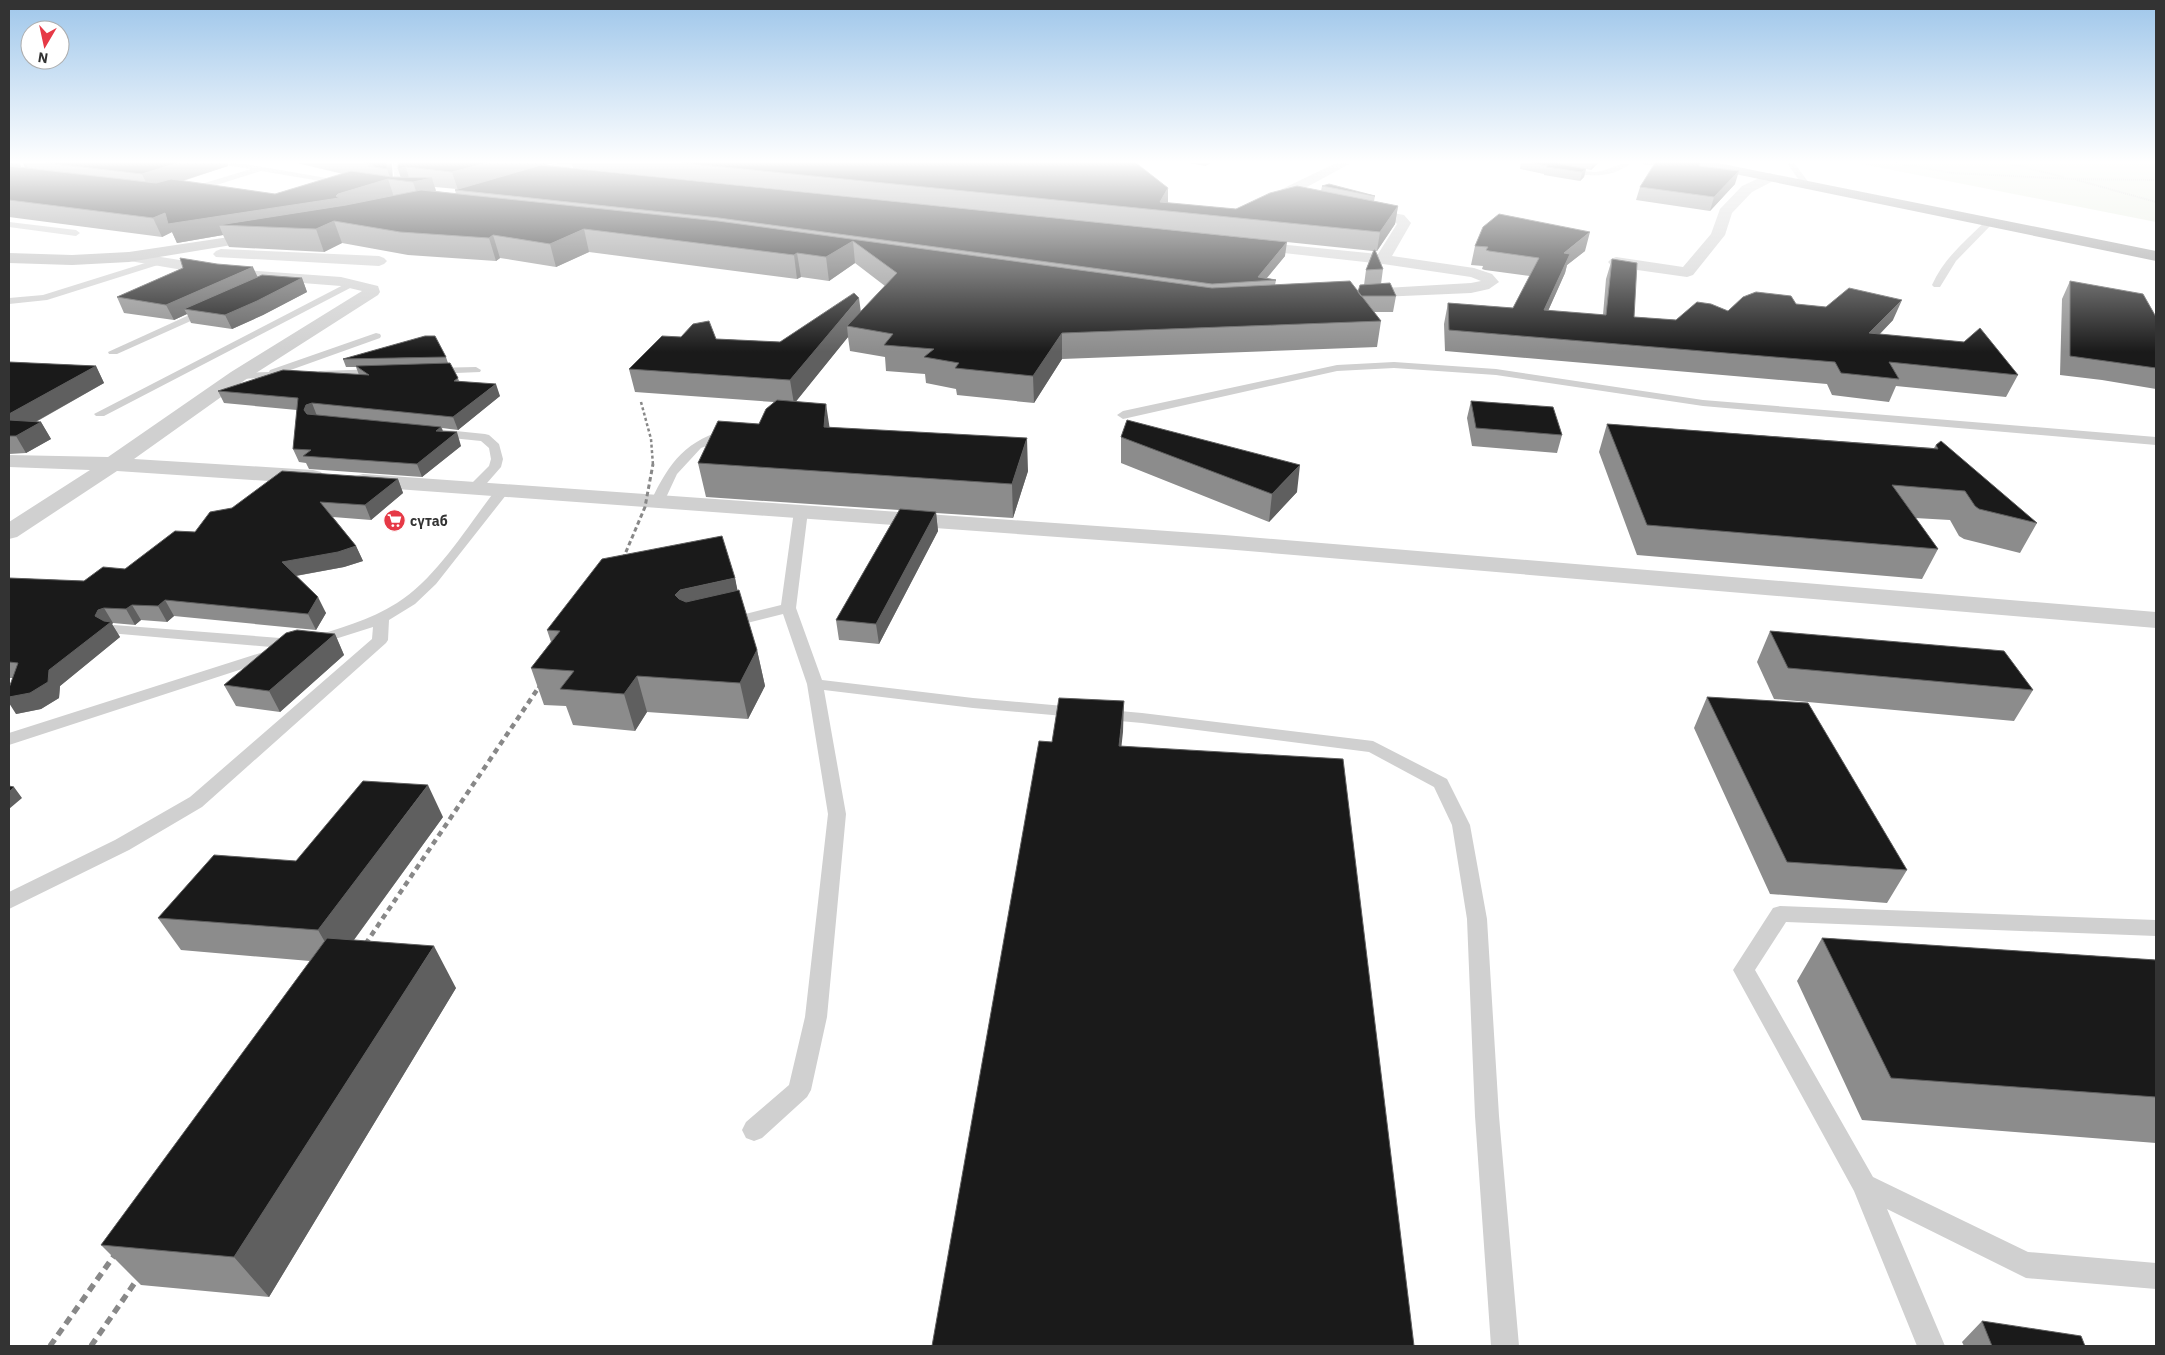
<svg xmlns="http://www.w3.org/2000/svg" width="2165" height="1355" viewBox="0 0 2165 1355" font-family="'IBM Plex Sans',sans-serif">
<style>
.green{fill:#e6ecdf}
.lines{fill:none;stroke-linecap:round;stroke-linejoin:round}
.path{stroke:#cdcdcd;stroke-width:2;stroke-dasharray:1 1;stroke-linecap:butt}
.lane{fill:#d0d0d0;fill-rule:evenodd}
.street{fill:#d0d0d0;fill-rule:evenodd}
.secondary{fill:#bdbdbd;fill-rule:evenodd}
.highway{fill:#9a9a9a;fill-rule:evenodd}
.rail-far3{stroke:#888;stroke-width:2.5;stroke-dasharray:3 2.5;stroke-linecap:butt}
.rail-far2{stroke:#888;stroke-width:3;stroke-dasharray:4.5 3;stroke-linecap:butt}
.rail-far1{stroke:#888;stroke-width:4.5;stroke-dasharray:5.5 4.5;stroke-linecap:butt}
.rail{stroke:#888;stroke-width:5.5;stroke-dasharray:8 5.5;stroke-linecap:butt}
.wall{fill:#8c8c8c;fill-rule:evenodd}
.shaded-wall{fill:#5f5f5f}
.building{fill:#1a1a1a;stroke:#5f5f5f}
.labels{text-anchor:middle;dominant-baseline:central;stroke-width:5;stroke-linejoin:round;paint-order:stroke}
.poi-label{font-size:14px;font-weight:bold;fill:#333;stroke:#fff;text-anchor:start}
</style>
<rect width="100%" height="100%" fill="#fff"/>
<path class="green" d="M1857 163H2156V222Z"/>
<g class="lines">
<path class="path" d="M1896 163 1952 173 2072 179 2156 180
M2006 163 2064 177
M2077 180 2156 202"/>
<path class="lane" d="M225 163H239L344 181 348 183 344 185 261 171 191 193H185V189L251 169 225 165Z
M393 163H400L402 188 395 186Z
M1532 163C1553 163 1573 171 1593 172 1607 172 1617 162 1631 163 1603 186 1566 171 1535 165Z
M1640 163H1693L1689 165H1644Z
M1787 163H1794L1810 184 1809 186H1803Z
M9 164 24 165 28 167 24 169 9 168Z
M1987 220 1994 222 1956 261 1940 287H1934L1932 285C1944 258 1966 240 1987 220Z
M9 222 76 230 80 233 76 236 9 227Z
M158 259 161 260V264L47 300 9 304V298L43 295Z
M351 281 354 282V286L104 416H96L94 414Z
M209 306 214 309 213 311 117 354H109L108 352Z
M376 333 380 334 381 336 380 338 285 372 292 373 294 375 292 377 238 379 232 376 238 373 269 372 270 370Z
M1394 362 1496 369 1703 400 2156 437V445L1703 406 1496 375 1394 368 1337 371 1123 419 1117 415 1123 411 1337 365Z
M476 367 481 370 480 372 432 374 427 371 432 368Z
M380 369 384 370 386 372 384 374 320 377 314 374 320 371Z
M731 428 735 429 737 432 735 435 701 448 677 474 663 504H653L651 501C670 461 686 440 731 428Z
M436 429 485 434 489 435 499 444 503 459 501 467 480 491H470L468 488 470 485 489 466 491 459 489 448 481 441 432 436 430 433Z
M503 486 510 490 436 584 415 604 389 620 388 640 386 643 202 807 129 850 9 909V892L115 840 190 797 372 639 373 627 313 646 307 644 305 641 307 638C338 629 370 620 397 603 438 577 468 525 498 487Z
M801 507 808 511 796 608 822 680 973 698 1142 713 1373 741 1447 779 1470 825 1487 919 1499 1116 1519 1346H1491L1475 1116 1467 919 1452 825 1434 787 1369 752 1142 723 973 708 824 690 846 814 827 1017 811 1090 807 1097 762 1138 754 1141 746 1138 742 1130 746 1122 789 1085 805 1017 828 814 807 684 783 614 727 628 722 626 719 623 722 620 781 605 794 511Z
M114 625 293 639 299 641 301 644 299 647 293 649 109 633 106 630 109 627Z
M276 648 282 650 284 653 282 656 9 745V733Z
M1780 906 2156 920V936L1786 922 1755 970 1873 1177 2028 1252 2156 1263V1289L2026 1278 1887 1209 1945 1346H1917L1854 1191 1733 970 1773 908Z"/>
<path class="street" d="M1336 163H1351L1294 194 1312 198 1314 201 1312 204C1301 207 1284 203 1280 192L1282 189Z
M1770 173 1776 177 1775 180 1752 192 1732 213 1725 235 1693 275 1687 277 1616 267 1611 265 1608 262 1611 259 1616 257 1683 267 1711 234 1720 209 1742 186Z
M1359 207 1404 215 1411 223 1392 256 1474 268 1492 274 1499 282 1489 289 1471 293 1357 298 1351 296 1349 293 1351 290 1471 283 1481 281 1471 277 1383 264 1248 249 1243 248 1241 245 1243 242 1248 241 1378 254 1397 224 1394 221 1354 214 1352 211 1354 208Z
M221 249 379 256 384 258 387 261 384 264 379 266 216 257 213 254 216 251Z
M129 252 243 270 341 277 378 286 380 292 378 295 245 380 134 459 313 470 321 472 324 477 321 482 313 484 117 471 17 537 9 539V522L90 470 9 467V455L108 457 231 372 362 291 341 286 224 277 124 260 121 257 124 254Z
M363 474 1224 535 2156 612V628L1224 549 355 486 352 481 355 476Z"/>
<path class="secondary" d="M558 163H576L574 166 519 182 512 178 514 175Z
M263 232 268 233 270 236 268 239 129 262 72 265 9 263V253L72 255 129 252Z"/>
<path class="highway" d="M1695 163H1718L2156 251V261L1701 167Z"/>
<path class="rail-far3" d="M641 402 651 439 653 465"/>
<path class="rail-far2" d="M620 566 645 507 653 464
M538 688 546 676"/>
<path class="rail-far1" d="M360 952 539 687"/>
<path class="rail" d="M50 1346 121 1246
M91 1346 145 1268"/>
</g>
<path class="wall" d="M9 163H227L228 166 183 181 275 194 343 174 297 163H392V177H401L398 169V163L542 166 1285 256 1267 278 1276 280 1275 285 1358 292 1364 285 1366 270 1373 251 573 168 572 163H1136L1168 188V203L1236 209 1321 191 1322 186 1375 196 1374 201 1398 206 1395 224 1377 251H1375L1383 269 1381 284 1396 296 1393 312H1373L1381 321 1377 347 1062 359 1034 403 957 395 956 389 926 383 925 374 886 371 885 357 850 351 848 337 795 402 829 427 1028 471 1013 518 936 513 938 531 879 644 839 640 836 620 899 510 706 497 698 463 759 424 774 402 635 392 629 369 716 339 780 342 861 311 885 286 855 263 829 281 801 277 797 279 589 252 556 267 500 258 496 261 408 255 342 243 324 252 229 247 223 235 177 243 172 232 162 237 9 217ZM19 163H23L25 168 21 167ZM435 187 457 189 455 190 456 194 436 191Z
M1189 163H1211L1205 166Z
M1521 163H1598L1591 170 1586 169 1584 177 1580 181 1544 175V174L1520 169Z
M1699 166 1735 184 1710 211 1636 200 1640 187Z
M1475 246 1585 251 1567 265 1565 273 1548 311 1603 315 1606 279 1612 259 1634 317 1676 320 1728 311 1796 304 1893 320 1880 334 2018 375 2006 397 1896 386 1889 402 1832 395 1827 384 1445 351 1444 324 1448 303 1513 308 1530 276 1485 270 1482 269 1483 266 1471 265Z
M183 268 258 277 302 278 307 292 263 315 232 329 191 323 187 314 174 320 124 313 117 297Z
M2070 281 2156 317V389L2102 380 2060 375 2062 299Z
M446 357 448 363 458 378 459 381 500 396 458 430 442 428 443 431 461 446 422 477 309 469 306 463 299 462 293 449 297 410 224 403 218 391 359 375 356 367H346L343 359Z
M9 362 96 366 104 383 36 422H41L51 439 26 453 9 454Z
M1471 401 1562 435 1557 453 1472 446 1467 418Z
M1607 424 1934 448 1936 445 2037 523 2020 553 1964 539 1959 536 1950 520 1915 518 1938 549 1922 579 1637 555 1599 452Z
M1121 437 1297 492 1269 522 1121 463Z
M398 479 403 493 371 520 333 517 356 546 363 561 344 567 296 576 326 613 316 630 174 616 167 622 141 620 135 625 113 623 112 624 120 637 60 686 59 698 41 709 16 714 12 678H9V578L84 581 125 569 195 532Z
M735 578 737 590 757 650 765 686 748 719 647 712 635 731 573 725 566 706 544 705 531 668 551 642 547 630Z
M1770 631 2033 690 2014 721 1774 699 1757 662Z
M335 634 344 655 280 712 236 706 224 685Z
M1707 697 1907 870 1887 903 1770 894 1694 728Z
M443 817 354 940 456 988 269 1297 141 1285 101 1245 310 961 181 950 158 918 296 861Z
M1822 938 2156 960V1143L1862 1120 1797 981Z
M1982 1321 2085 1346H1964L1962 1342Z"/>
<path class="shaded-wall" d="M9 163H19L23 171 9 174Z
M23 163H25L29 169 26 170Z
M178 163H227L228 166 150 191 142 174Z
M387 163H392L393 180H391L387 169Z
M487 163H553L458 190 452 172Z
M1205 163H1211L1205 166Z
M1593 163H1598L1591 170Z
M406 167 410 182 402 181 398 169Z
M1586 169 1584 177 1580 181 1582 172Z
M1739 171 1735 184 1710 211 1714 197Z
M432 178 437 195 419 200 413 182Z
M388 179 394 197 219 225 223 235 177 243 172 232 162 237 153 218 165 213 336 196 338 194Z
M1168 188V206L1160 202Z
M1398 206 1395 224 1377 251 1380 232Z
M334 221 342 243 324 252 316 229Z
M584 229 589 252 556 267 550 244Z
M1590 232 1585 251 1567 265 1565 273 1539 331 1544 310 1564 253Z
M493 235 500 258 496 261 489 238Z
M853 241 855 263 829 281 826 257Z
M1287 242 1285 256 1265 280 1258 277Z
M797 253 801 277 797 279 794 255Z
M253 267 260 282 184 309 187 314 174 320 166 305Z
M302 278 307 292 263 315 232 329 225 315Z
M859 298 862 320 847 326 848 337 794 404 790 380Z
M1902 300 1893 320 1860 354 1869 333Z
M1062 333V359L1034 403 1033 376Z
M96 366 104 383 10 436 9 434V414Z
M496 384 500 396 458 430 453 417Z
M312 403 317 416 311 418 304 410 306 405Z
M826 404 831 437 824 427Z
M41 422 51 439 26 453 16 436Z
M441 427 446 440 436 431Z
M457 432 461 446 422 477 417 464Z
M1027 438 1028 471 1013 518 1012 484Z
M1300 465 1297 492 1269 522 1272 494Z
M398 479 403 493 371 520 365 505Z
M936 512 938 531 879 644 876 624Z
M356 546 363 561 344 567 289 577 282 562Z
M735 578 742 612 689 625 675 595 680 590Z
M318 597 326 613 316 630 308 614Z
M165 600 174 616 167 622 158 606Z
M132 605 141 620 135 625 126 609Z
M104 608 113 623 112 624 120 637 60 686 59 698 41 709 16 714 9 703V697L49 670 95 616 98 610Z
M335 634 344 655 280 712 269 691Z
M757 650 765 686 748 719 740 683Z
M637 676 647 712 635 731 624 694Z
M1124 701 1123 732 1118 778 1119 746Z
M428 785 443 817 337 963 318 930Z
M14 787 22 798 9 809V792Z
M434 946 456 988 269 1297 234 1257Z"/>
<path class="building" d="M46 163H178L142 174Z
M364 163H387V169L368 166 373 165Z
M398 163H487L452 172 406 167 398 169Z
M682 163H1136L1168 188 1160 202 1236 209 1270 193 1297 186 1398 206 1380 232Z
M1532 163H1556L1586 169 1582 172 1546 167 1547 166Z
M1655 163H1700L1699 166 1739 171 1714 197 1640 187Z
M541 165 1287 242 1258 277 1276 280 1212 284 719 218 455 190Z
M9 166 156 183 171 179 275 194 351 171 392 177 432 178 413 182 388 179 338 194 336 196 339 198 168 224 165 213 153 218 9 200Z
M1329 184 1375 196 1322 186Z
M421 190 718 221 1212 288 1350 281 1381 321 1062 333 1033 376 955 368 959 363 924 357 934 349 884 345 893 334 847 326 897 273 853 241 826 257 797 253 794 255 584 229 550 244 493 235 489 238 400 232 334 221 316 229 219 225 346 205Z
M1499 214 1590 232 1564 253 1570 254 1544 310 1606 315 1612 259 1637 263 1634 317 1676 320 1697 302 1711 304 1728 311 1743 297 1756 292 1791 296 1796 304 1826 307 1849 288 1902 300 1869 333 1964 342 1980 328 2018 375 1889 362 1899 379 1841 373 1835 362 1449 330 1448 303 1513 308 1539 258 1489 251 1486 250 1488 247 1475 246 1483 227Z
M1374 250H1375L1383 269 1366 270Z
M180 258 217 264 253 267 166 305 117 297 183 268Z
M262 275 302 278 257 301 225 315 184 309Z
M2070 281 2143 294 2156 317V368L2070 356Z
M1390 283 1396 296H1361L1358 292 1360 285Z
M854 293 859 298 790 380 629 369 662 336 681 337 693 324 709 321 716 339 780 342Z
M425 336H435L446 357 343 359Z
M9 362 96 366 9 414Z
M450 363 458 378 454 381 496 384 453 417 312 403 306 405 304 410 307 414 441 427 436 431 457 432 417 464 303 456 311 450 293 449 298 398 218 391 283 370 369 375 356 366Z
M777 400 826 404 824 427 1027 438 1012 484 698 463 718 421 759 424 766 409Z
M1471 401 1553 407 1562 435 1476 428Z
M9 420 41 422 16 436H9Z
M1127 420 1300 465 1272 494 1121 437Z
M1607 424 1938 449 1936 445 1941 441 2037 523 1979 509 1975 506 1965 491 1892 485 1938 549 1647 525Z
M282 471 398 479 365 505 320 502 356 546 338 552 282 562 318 597 308 614 165 600 158 606 132 605 126 609 104 608 98 610 95 616 104 621 111 622 49 670 48 682 30 693 9 697V688L18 663 9 662V578L84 581 103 567 125 569 175 531 195 532 210 512 232 508Z
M900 509 936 512 876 624 836 620Z
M722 536 735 578 680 590 675 595 679 599 686 602 739 590 757 650 740 683 637 676 624 694 560 689 574 671 531 668 560 631 547 630 602 559Z
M297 630 335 634 269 691 224 685 286 633Z
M1770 631 2004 651 2033 690 1788 668Z
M1707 697 1808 703 1907 870 1787 862Z
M1059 698 1124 701 1119 746 1343 759 1414 1346H932L1039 741 1052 742Z
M363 781 428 785 318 930 158 918 214 855 296 861Z
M9 786 14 787 9 792Z
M327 938 434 946 234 1257 101 1245Z
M1822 938 2156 960V1097L1891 1078Z
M1982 1321 2081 1336 2085 1346H1992Z"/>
<linearGradient id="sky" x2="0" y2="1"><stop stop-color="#9ec6ea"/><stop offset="0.46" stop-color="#fff"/><stop offset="1" stop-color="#fff" stop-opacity="0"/></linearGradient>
<rect width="2165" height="352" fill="url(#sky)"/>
<defs>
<symbol id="supermarket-disc" viewBox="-11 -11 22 22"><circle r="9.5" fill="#e63946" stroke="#fff"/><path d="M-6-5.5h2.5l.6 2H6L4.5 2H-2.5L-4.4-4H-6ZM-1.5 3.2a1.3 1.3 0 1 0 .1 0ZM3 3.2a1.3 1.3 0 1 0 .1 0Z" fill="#fff"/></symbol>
</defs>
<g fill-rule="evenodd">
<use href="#supermarket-disc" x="382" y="508" width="25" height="25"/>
</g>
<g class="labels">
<g class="poi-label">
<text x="410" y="521">сүтаб</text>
</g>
</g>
<rect width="2165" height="1355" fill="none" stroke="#333333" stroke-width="20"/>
<g transform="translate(45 45) rotate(189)"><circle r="24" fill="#ffffff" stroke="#adadad"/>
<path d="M0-4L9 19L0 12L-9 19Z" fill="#e63946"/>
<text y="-8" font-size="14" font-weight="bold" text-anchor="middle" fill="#333333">N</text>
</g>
</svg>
